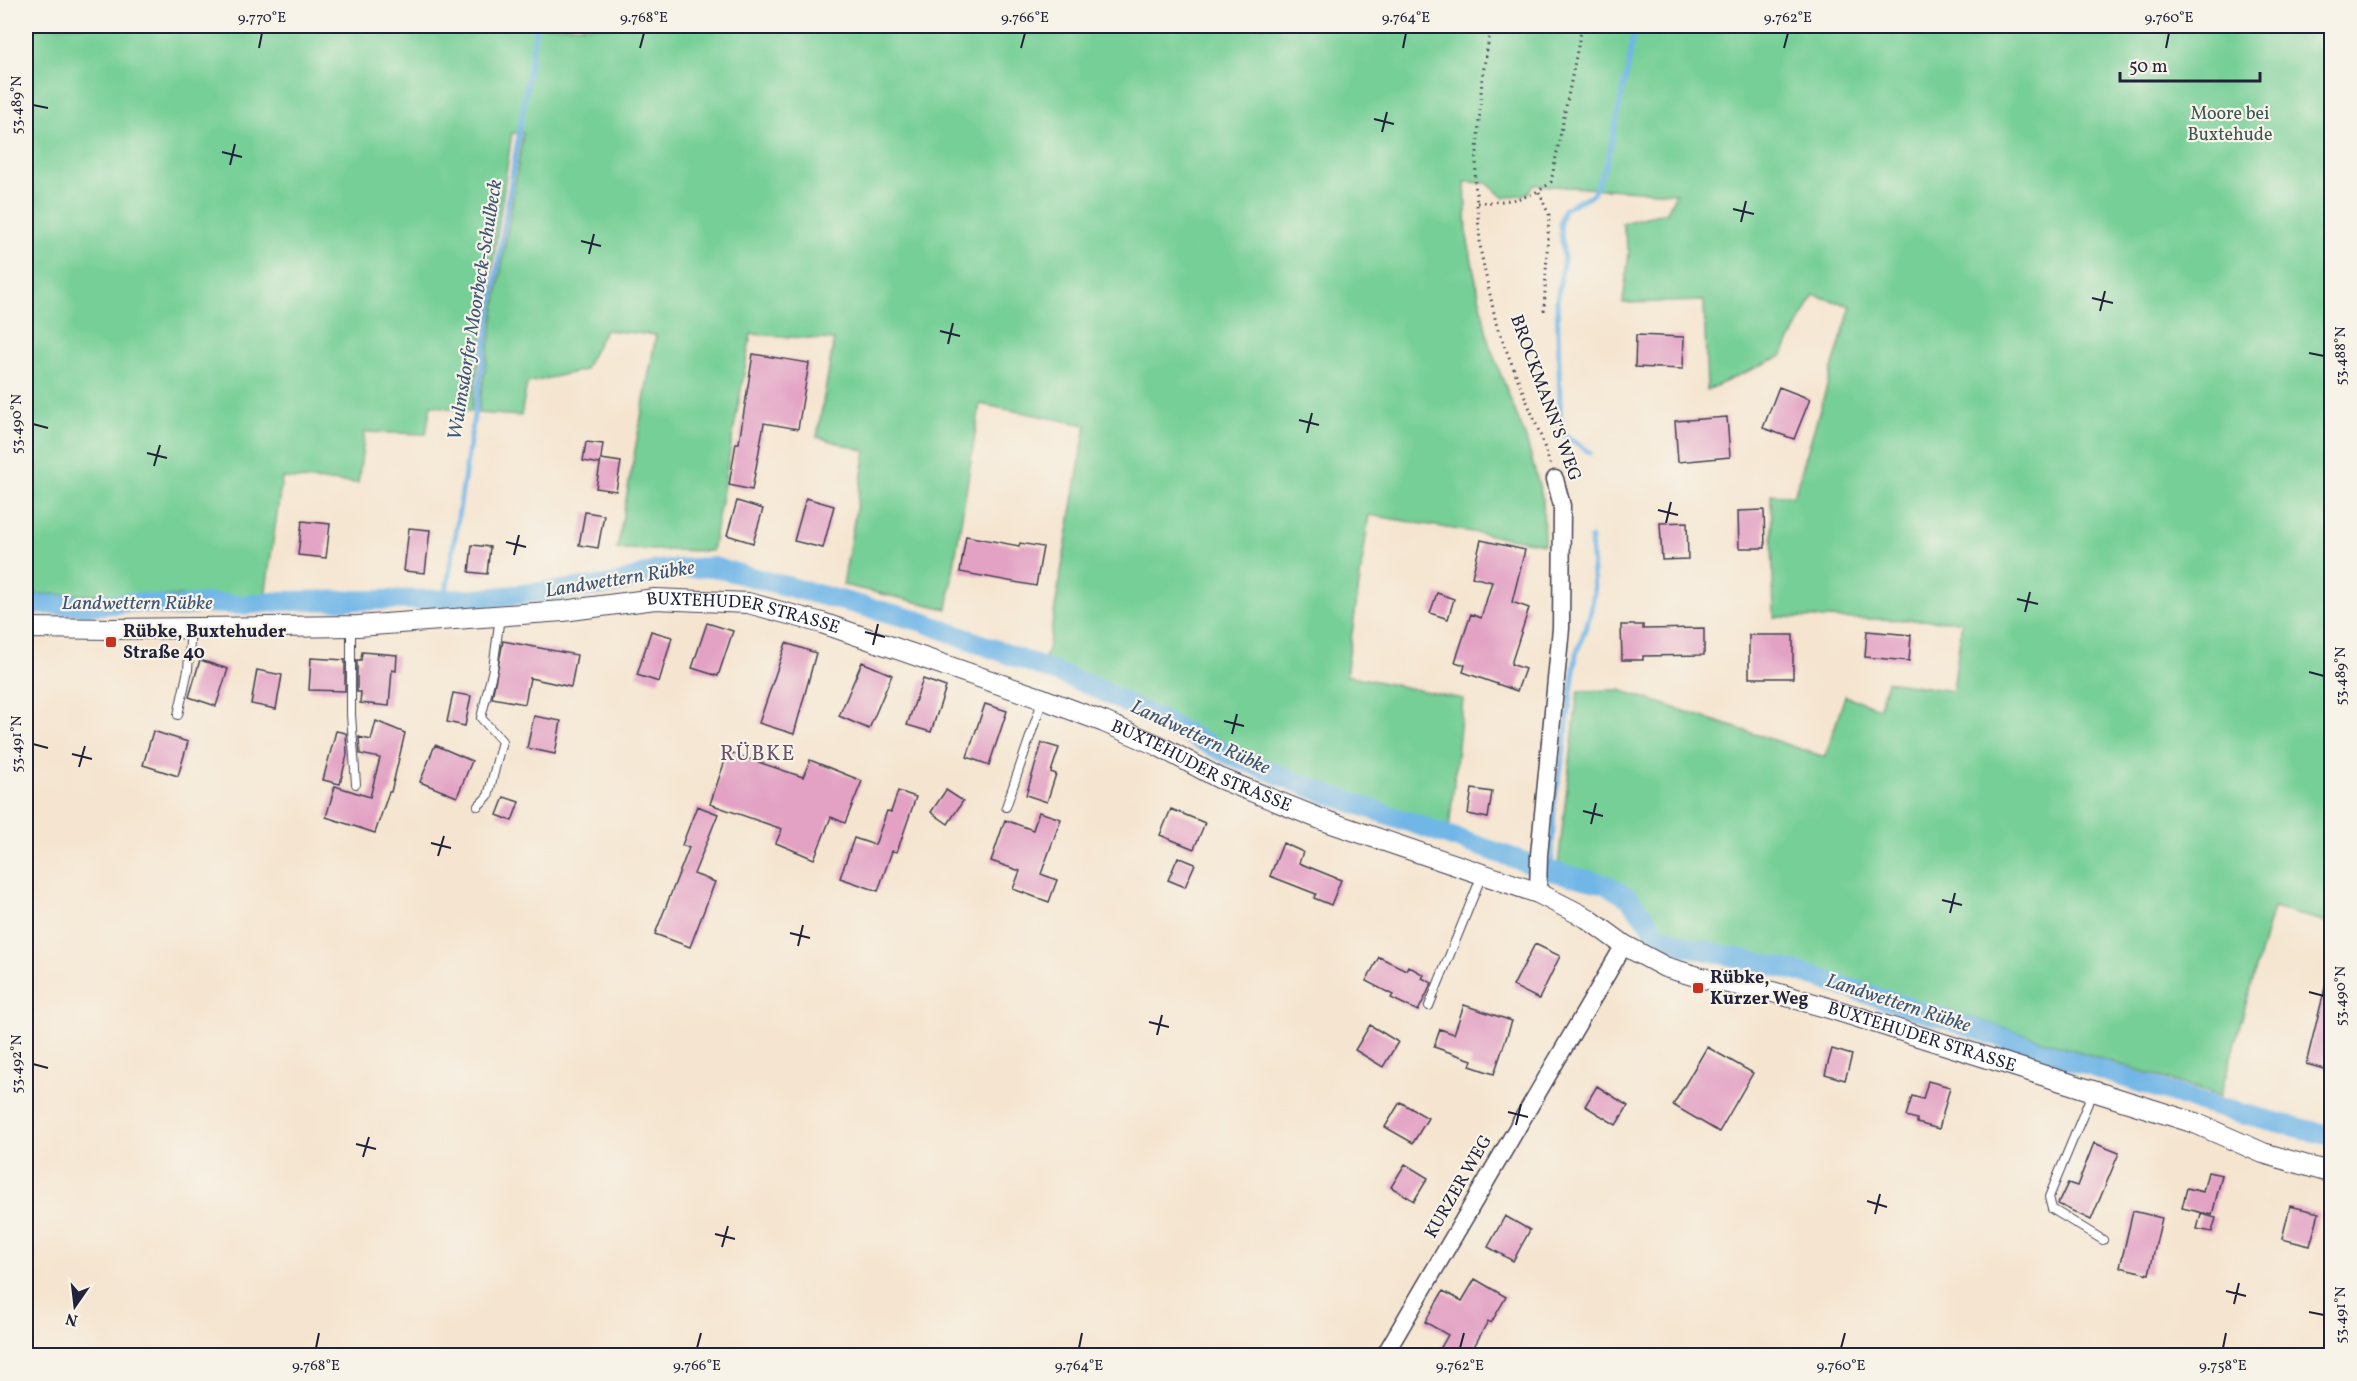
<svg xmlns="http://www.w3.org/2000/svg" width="2357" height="1381" viewBox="0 0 2357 1381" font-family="Vollkorn,serif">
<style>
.green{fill:#76cf96;stroke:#4c7868;stroke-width:1.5}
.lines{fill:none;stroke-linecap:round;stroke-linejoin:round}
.stream{stroke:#70b6e7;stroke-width:5}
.canal{stroke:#70b6e7;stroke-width:20}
.building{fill:#e3a2c4}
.service-casing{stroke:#423f51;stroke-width:10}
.minor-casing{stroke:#423f51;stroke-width:19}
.tertiary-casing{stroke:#423f51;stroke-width:22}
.path{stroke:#423f51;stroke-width:3;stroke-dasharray:1.5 4.5;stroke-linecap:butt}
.service{stroke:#fff;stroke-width:8}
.minor{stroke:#fff;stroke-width:16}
.tertiary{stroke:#fff;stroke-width:20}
.ticks{fill:none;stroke:#22223b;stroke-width:2}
.poi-dot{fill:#c8321e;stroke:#f7f3e8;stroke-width:2}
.labels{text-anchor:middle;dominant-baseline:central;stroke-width:4.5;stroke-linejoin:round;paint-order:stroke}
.park-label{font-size:18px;fill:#3b5656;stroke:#f7f3e8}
.street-label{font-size:18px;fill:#22223b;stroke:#f7f3e8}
.poi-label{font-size:18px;font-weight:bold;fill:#22223b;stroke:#f7f3e8;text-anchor:start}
.water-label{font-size:20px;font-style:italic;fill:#3d5677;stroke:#f7f3e8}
.quarter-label{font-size:21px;letter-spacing:1.5px;fill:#664f6b;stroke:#f7f3e8}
.neatline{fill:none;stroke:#22223b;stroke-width:2}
.ticks-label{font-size:15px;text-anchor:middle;fill:#22223b}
</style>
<rect width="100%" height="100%" fill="#f7f3e8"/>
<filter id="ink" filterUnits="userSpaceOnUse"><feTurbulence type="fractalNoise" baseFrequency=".0167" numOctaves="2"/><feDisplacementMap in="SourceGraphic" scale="12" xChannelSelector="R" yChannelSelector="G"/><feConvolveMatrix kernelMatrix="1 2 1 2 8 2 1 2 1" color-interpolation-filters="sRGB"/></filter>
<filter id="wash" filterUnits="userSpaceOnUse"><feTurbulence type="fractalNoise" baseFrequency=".008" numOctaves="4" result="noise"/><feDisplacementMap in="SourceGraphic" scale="24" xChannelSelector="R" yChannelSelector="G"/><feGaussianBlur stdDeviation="1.35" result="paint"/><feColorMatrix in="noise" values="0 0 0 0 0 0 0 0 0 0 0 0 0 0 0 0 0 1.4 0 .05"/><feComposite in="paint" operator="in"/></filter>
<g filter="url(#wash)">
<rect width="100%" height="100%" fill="#f5e5d0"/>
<path class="green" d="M26 26H2331V923L2273 908 2220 1096 1810 967 1686 941 1662 932 1636 896 1611 880 1558 866 1578 691 1620 690 1825 757 1845 696 1879 708 1887 681 1953 691 1962 621 1774 617 1771 494 1794 496 1851 306 1814 295 1782 356 1707 390 1704 301 1623 303 1629 252 1622 223 1667 212 1676 193 1534 185 1528 193 1504 198 1487 183 1465 182 1467 237 1489 344 1526 439 1543 500 1544 544 1369 515 1346 675 1463 699 1449 829 1325 785 1211 740 1044 659 1048 649 1086 425 980 404 947 609 843 585 866 451 817 437 834 340 751 334 712 551 617 549 656 335 605 330 584 370 527 383 521 416 478 413 523 133H512L471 412 431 405 426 434 365 432 358 483 282 478 265 597 26 594Z"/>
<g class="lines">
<path class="stream" d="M1590 453 1561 432 1557 301 1564 258 1560 223 1564 209 1593 194 1607 162 1629 63 1634 26
M445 599 536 26
M1551 871 1554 803 1563 755 1576 655 1590 615 1594 592 1591 538"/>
<path class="canal" d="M26 604 90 606 136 602 176 607 204 603 244 605 282 601 476 599 615 584 658 570 713 567 920 621 1092 686 1232 756 1322 792 1551 871 1605 884 1629 898 1659 935 1685 946 1800 972 2209 1105 2332 1136"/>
</g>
<g id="blocks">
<path class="building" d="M1636 335 1684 337 1683 369 1635 367Z
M753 354 809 363 798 429 764 423 752 490 729 485 736 443H739Z
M1779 387 1810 399 1794 439 1763 428Z
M1727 417 1730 457 1678 462 1675 421Z
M586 442 603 444 600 464 583 461Z
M601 459 621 462 616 491 596 488Z
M806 498 834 506 823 548 794 541Z
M737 501 763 509 753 543 727 535Z
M1764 510 1765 548H1739L1738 511Z
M585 512 604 515 598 548 579 545Z
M302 521 330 524 326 558 298 555Z
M1687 522 1688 559 1662 560 1660 523Z
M409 528 430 530 425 573 404 571Z
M966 536 1019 546 1020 543 1043 547 1036 586 960 572Z
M1481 540 1525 550 1512 602 1529 608 1511 664 1525 669 1517 691 1463 672 1465 665 1455 662 1471 614 1481 618 1492 582 1472 577Z
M472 545 490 547 487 574 469 572Z
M1437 593 1454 599 1448 619 1430 613Z
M707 623 733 631 718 676 692 668Z
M1621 625H1643V629L1704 628V655L1643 656V660H1622Z
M651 631 672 637 659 682 637 675Z
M1867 631 1911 635 1909 661 1865 657Z
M1749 635H1793V678H1749Z
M503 641 577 655 571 687 530 678 525 704 492 698Z
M786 643 816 653 794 734 759 723Z
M362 652 397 655 396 671 392 670 389 706 360 703 361 692H357V660H361Z
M311 658 345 660V691L309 690Z
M200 660 228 669 216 706 189 697Z
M862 662 892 675 869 729 839 716Z
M257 670 282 675 276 709 251 704Z
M923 679 946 687 931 732 907 725Z
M453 693 471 696 465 726 447 722Z
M985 704 1007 711 989 765 967 757Z
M534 716 561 721 555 754 527 748Z
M376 721 405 733 391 792H389L375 833 326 817 335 786 370 797 380 758 360 754 359 737 371 740Z
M153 731 188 742 178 776 143 765Z
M336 731 346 733 347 755 340 784 323 780Z
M1042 743 1059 748 1051 772 1056 774 1047 802 1026 795Z
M435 745 472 761 457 797 420 782Z
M728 752 803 777 810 760 862 781 845 823 831 817 814 859 776 843 782 829 710 804Z
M1472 789 1492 792 1488 818 1468 814Z
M946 790 963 801 948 824 931 812Z
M898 791 916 797 897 852 892 851 878 891 840 878 854 838 875 845 887 811 891 812Z
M504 797 519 802 512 821 497 815Z
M697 806 718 814 694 874 715 882 690 947 655 934 689 848 682 845Z
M1171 809 1205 823 1194 849 1160 835Z
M1039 812 1061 819 1041 874 1057 880 1049 902 1013 889 1020 871 991 861 1005 820 1033 830Z
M1283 843 1303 852 1299 863 1341 880 1331 905 1314 898 1316 894 1270 876Z
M1178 857 1195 864 1185 887 1168 880Z
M1535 944 1560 956 1539 999 1513 986Z
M1379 957 1406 970 1408 966 1424 975 1422 978 1432 983 1418 1011 1391 998 1393 995 1366 981Z
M2326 984 2331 985V1071L2306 1064Z
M1464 1005 1512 1021 1494 1074 1470 1066 1472 1060 1434 1047 1440 1029 1454 1034Z
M1370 1025 1398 1042 1383 1067 1355 1050Z
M1707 1047 1753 1073 1719 1132 1673 1105Z
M1832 1049 1852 1055 1845 1080 1825 1074Z
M1928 1081 1950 1087 1939 1129 1917 1123V1119L1906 1116 1912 1096 1923 1099Z
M1597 1086 1628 1106 1616 1125 1585 1106Z
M1400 1102 1428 1118 1413 1143 1385 1127Z
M2094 1143 2119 1153 2091 1220 2058 1204 2068 1183 2077 1186Z
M1405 1164 1428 1178 1414 1201 1391 1187Z
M2208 1172 2222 1175 2212 1215 2182 1208 2187 1188 2203 1192Z
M2290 1206 2319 1213 2310 1246 2282 1239Z
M2133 1211 2162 1218 2149 1274 2120 1267Z
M2201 1214 2216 1218 2212 1232 2197 1229Z
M1505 1216 1530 1230 1513 1261 1488 1247Z
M1475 1279 1506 1297 1491 1323 1488 1321 1469 1356H1436L1448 1335 1425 1322 1443 1291 1462 1301Z"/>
</g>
</g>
<g filter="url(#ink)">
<use href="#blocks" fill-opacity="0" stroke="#423f51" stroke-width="1.5"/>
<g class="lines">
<defs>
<path id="service" d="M351 627V715L356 784
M178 715 188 670 191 628
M478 806 488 796 502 741 481 718 493 669 500 616
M1006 807 1043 699
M1429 1006 1482 875
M2093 1091 2049 1197 2052 1209 2103 1240"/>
<path id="minor" d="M1538 893 1539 855 1561 628 1562 506 1555 479
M1384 1356 1624 945"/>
<g id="tertiary">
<path id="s1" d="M26 628 112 629 358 626 563 611 655 599 748 603 822 623 1043 699 1104 722 1157 745 1219 778 1323 820 1538 893 1587 918 1624 945 1665 967 1702 978 1769 991 1832 1009 2195 1123 2263 1153 2332 1173"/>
</g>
</defs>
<use href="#service" class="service-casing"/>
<use href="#minor" class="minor-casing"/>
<use href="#tertiary" class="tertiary-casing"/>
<path class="path" d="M1491 26 1482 79 1475 181 1481 253 1497 327 1540 434 1550 464
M1539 192 1549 215 1544 311
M1477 203C1505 201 1529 201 1551 182L1582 26"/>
<use href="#service" class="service"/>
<use href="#minor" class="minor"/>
<use href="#tertiary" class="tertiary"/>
</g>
</g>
<path class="ticks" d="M259 48 262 33M640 48 644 33M1021 48 1025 33M1403 48 1406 33M1784 48 1788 33M2166 48 2169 33M33 105 48 108M1374 119 1394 124M1382 132 1387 112M222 152 242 157M230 165 235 144M1733 209 1754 214M1741 222 1746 201M581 241 601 246M589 254 594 234M2092 298 2113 303M2100 311 2105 291M940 331 960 336M948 344 953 323M2309 353 2324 356M1299 420 1319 425M33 424 48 428M1307 433 1312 413M147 453 167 458M154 466 160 445M1658 510 1678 515M1666 523 1671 502M506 542 526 547M514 555 519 535M2017 599 2038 604M2025 612 2030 592M865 632 885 637M873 645 878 624M2309 672 2324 676M1224 721 1244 726M1232 734 1237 714M33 744 48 748M72 754 92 759M79 767 85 746M1583 811 1603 816M1591 824 1596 803M431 843 451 848M438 856 444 836M1942 900 1962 905M1950 913 1955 893M790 933 810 938M798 946 803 925M2309 992 2324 996M1149 1022 1169 1027M1157 1035 1162 1015M33 1064 48 1068M1508 1112 1528 1117M1516 1125 1521 1104M356 1144 376 1149M363 1157 369 1137M1867 1201 1887 1207M1875 1214 1880 1194M715 1234 735 1239M722 1247 728 1226M2226 1291 2246 1296M2234 1304 2239 1283M2309 1312 2324 1315M316 1348 319 1333M697 1348 701 1333M1079 1348 1082 1333M1460 1348 1464 1333M1841 1348 1845 1333M2223 1348 2226 1333"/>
<g class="poi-dot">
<rect x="105" y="636" width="12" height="12" rx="3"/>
<rect x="1692" y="982" width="12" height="12" rx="3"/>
</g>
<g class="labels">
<g class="park-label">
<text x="2230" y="114">Moore bei<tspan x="2230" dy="21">Buxtehude</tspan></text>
</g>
<g class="street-label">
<text transform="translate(1545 398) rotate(70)">BROCKMANN'S WEG</text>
<text stroke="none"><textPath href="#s1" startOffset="720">BUXTEHUDER STRASSE</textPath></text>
<text stroke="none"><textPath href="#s1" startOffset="1206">BUXTEHUDER STRASSE</textPath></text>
<text stroke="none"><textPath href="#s1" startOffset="1980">BUXTEHUDER STRASSE</textPath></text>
<text transform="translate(1459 1187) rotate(-60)">KURZER WEG</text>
</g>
<g class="poi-label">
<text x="123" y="632">Rübke, Buxtehuder<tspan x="123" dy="21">Straße 40</tspan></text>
<text x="1710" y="978">Rübke,<tspan x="1710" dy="21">Kurzer Weg</tspan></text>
</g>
<g class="water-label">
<text transform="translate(476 310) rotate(-81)">Wulmsdorfer Moorbeck-Schulbeck</text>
<text transform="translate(620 580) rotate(-9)">Landwettern Rübke</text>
<text x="137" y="604">Landwettern Rübke</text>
<text transform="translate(1200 738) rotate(25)">Landwettern Rübke</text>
<text transform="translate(1898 1004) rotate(18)">Landwettern Rübke</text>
</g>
<g class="quarter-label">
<text x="758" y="754">RÜBKE</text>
</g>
</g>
<rect width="2357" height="1381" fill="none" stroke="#f7f3e8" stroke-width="66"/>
<g transform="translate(75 1306) rotate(194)" stroke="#f7f3e8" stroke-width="4.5" paint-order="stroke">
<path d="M0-4.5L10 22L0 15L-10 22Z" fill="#22223b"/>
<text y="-9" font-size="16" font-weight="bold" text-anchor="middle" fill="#22223b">N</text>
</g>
<path d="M2120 72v9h140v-9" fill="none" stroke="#22223b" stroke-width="3"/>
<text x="2129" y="72" font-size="18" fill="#22223b" stroke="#f7f3e8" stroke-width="4.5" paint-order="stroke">50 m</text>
<rect x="33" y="33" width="2291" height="1315" class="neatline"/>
<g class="ticks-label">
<text x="262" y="22">9.770°E</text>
<text x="644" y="22">9.768°E</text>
<text x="1025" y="22">9.766°E</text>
<text x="1406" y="22">9.764°E</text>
<text x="1788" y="22">9.762°E</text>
<text x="2169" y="22">9.760°E</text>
<text transform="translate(16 105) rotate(-90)" y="5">53.489°N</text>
<text transform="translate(2340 356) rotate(-90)" y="5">53.488°N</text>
<text transform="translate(16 424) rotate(-90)" y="5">53.490°N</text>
<text transform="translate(2340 676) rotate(-90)" y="5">53.489°N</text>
<text transform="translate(16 744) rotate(-90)" y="5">53.491°N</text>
<text transform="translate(2340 996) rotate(-90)" y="5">53.490°N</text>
<text transform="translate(16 1064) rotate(-90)" y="5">53.492°N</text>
<text transform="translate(2340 1315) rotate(-90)" y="5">53.491°N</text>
<text x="316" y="1370">9.768°E</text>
<text x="697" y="1370">9.766°E</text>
<text x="1079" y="1370">9.764°E</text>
<text x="1460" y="1370">9.762°E</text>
<text x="1841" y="1370">9.760°E</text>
<text x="2223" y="1370">9.758°E</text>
</g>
</svg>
